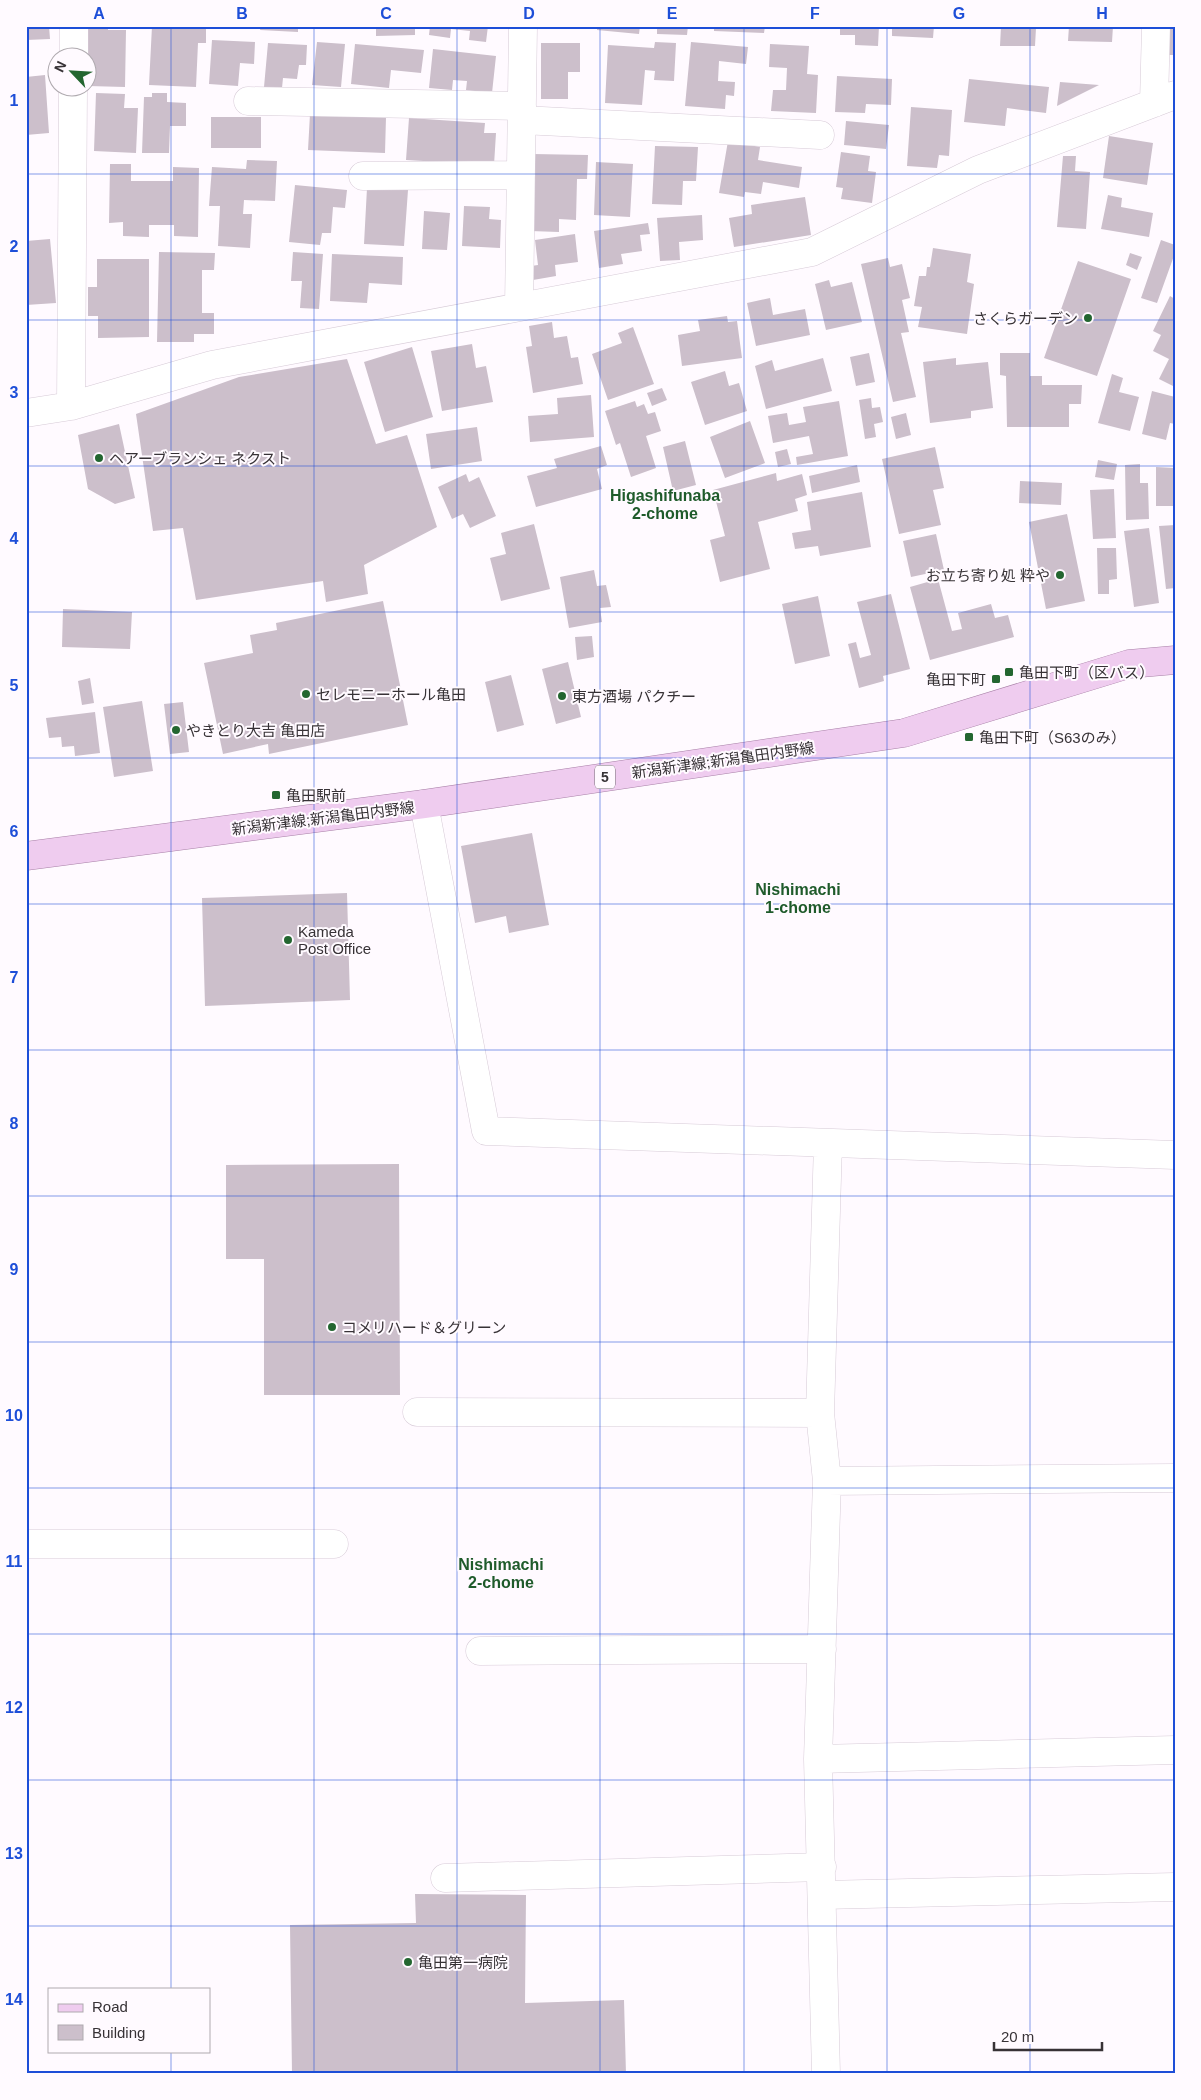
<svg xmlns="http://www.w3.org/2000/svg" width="1201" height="2100" viewBox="0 0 1201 2100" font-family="Arial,'Noto Sans JP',sans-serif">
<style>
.building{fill:#ccbfcb}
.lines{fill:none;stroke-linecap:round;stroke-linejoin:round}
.minor-casing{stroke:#d7cbd7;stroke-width:29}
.major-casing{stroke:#a880a7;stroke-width:29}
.minor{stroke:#fff;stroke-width:28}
.major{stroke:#efccef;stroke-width:28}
.grid{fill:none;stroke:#1d4ed8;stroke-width:1;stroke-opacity:0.55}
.poi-dot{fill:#236630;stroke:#fffaff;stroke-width:2}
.labels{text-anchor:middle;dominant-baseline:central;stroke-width:4;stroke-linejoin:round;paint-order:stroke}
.shield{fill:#fffaff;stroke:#736e72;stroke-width:1}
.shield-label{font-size:14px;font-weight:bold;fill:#373236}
.poi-label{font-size:15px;fill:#373236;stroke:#fffaff;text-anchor:start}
.street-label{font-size:15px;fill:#373236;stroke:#fffaff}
.neighbourhood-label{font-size:16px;font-weight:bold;fill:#1f5b2b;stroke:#fffaff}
.neatline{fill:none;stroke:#1d4ed8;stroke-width:2}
.grid-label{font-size:16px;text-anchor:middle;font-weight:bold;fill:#1d4ed8}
</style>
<rect width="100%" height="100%" fill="#fffaff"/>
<path class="building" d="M26 26H49L50 39 26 40Z
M88 26H108V30H126L125 87 88 86Z
M152 26H206V43H198L196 87 149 85Z
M261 26H298V32L260 30Z
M376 26H415V35L376 36Z
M430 26H488L486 42 469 40 470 31 451 29 450 38 429 35Z
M538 26H577V29H538Z
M597 26H640L639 34 597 30Z
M657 26H688L687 35 657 34Z
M714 26H765L764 33 714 31Z
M840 26H879L878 46 855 45V35H840Z
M892 26H934L933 38 892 36Z
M1001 26H1048V28H1036L1035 46H1000Z
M1069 26H1113L1112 42 1068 41Z
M1166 26H1175V55H1165Z
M212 40 255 42 254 64 240 63 238 86 209 84Z
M317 42 345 44 341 87 312 85Z
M655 42 676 43 674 81 654 80 655 71 645 70 642 105 605 103 608 45 654 48Z
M691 42 748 47 746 64 719 61 718 81 735 82 734 96 726 95 725 109 685 106Z
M268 43 307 45 306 65H299L297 79 283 78 282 88 264 87Z
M541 43H580V72H568V99H541Z
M355 44 424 50 421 73 391 70 389 88 351 84Z
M770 44 809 46 807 74 818 75 816 113 771 111 773 90H786L787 68 769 67Z
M433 49 496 56 492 93 466 90 467 81 453 80 452 90 429 88Z
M45 75 49 133 26 135V77Z
M837 76 892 79 891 105 866 104 865 113 835 112Z
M969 79 1049 87 1046 113 1007 108 1005 126 964 122Z
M1060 82 1099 85 1057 106Z
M96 93 125 94 124 108H138L136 153 94 151Z
M152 93H167V102L186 103V126H170L169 153H142L144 97H152Z
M911 107 952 110 949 156 939 155 937 168 907 166Z
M310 114 386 117 385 153 308 150Z
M211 117H261V148H211Z
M409 118 485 123 484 133H496L494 165 406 160Z
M846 121 889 125 886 149 844 145Z
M1109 136 1153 143 1147 185 1103 178Z
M728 141 760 147 758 160 802 167 799 188 763 182 761 194 745 192 744 197 719 193Z
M655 146 698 147 696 181H683L682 205 652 204Z
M841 152 870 156 868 171 876 172 872 203 841 199 843 188 836 187Z
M533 154 588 155 587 179H577L576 220 559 219V232L530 231Z
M1063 156H1076L1075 171 1090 172 1086 229 1057 227Z
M247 160 277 161 275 201 244 200 243 214H252L250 248 218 246 220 206H209L212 167 246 169Z
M596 162 633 164 630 217 594 215Z
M110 164H131V181H173V167L199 168 198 237 174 236V225H149V237L123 236V222L109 223Z
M295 185 347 190 345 208 333 207 331 233H322L320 245 289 242Z
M367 188 408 190 404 246 364 244Z
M1108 195 1122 198 1121 207 1153 213 1149 237 1101 229Z
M805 197 811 235 734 247 729 218 752 214 751 205Z
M464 206 490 207 489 219 501 220 500 248 462 246Z
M424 211 450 213 447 250 422 249Z
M702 215 703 240 679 242 680 260 660 261 657 218Z
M648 223 650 234 640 235 642 251 621 254 623 264 599 268 594 231Z
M575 234 578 262 555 265 556 276 533 280 531 266 538 265 535 240Z
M50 239 56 303 26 305V241Z
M1161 240 1175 245V253L1157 303 1141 298Z
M933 248 971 254 967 282 974 284 967 334 918 327 922 307 914 306 919 276H926L927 267H930Z
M159 252 215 253 214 270H202V313H214V334H194V342H157Z
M293 252 323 254 319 309 300 308 302 281H291Z
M1130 253 1142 257 1137 270 1126 265Z
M332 254 403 257 402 285 369 283 367 303 330 301Z
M888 258 890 267 902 264 910 298 902 300 909 332 901 333 916 397 893 402 861 264Z
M97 259H149V337L98 338V316H88V287H97Z
M1078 261 1131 279 1097 376 1044 358Z
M829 280 831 287 852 282 862 322 826 330 815 284Z
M1170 296 1175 299V387L1159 379 1169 359 1153 351 1161 335 1153 331Z
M770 298 773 315 805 309 810 335 756 346 747 303Z
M727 316 728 322 737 321 742 358 682 366 678 335 700 331 698 320Z
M552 322 554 338 567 336 571 358 578 357 583 384 533 393 526 347 532 346 529 326Z
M633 327 654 384 608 400 592 354 622 343 618 333Z
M472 344 476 368 486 366 493 402 442 411 431 351Z
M412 347 433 417 385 432 364 362Z
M869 353 875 382 856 386 850 357Z
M1000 353H1030V376H1042V385H1082L1081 404H1069V427H1007L1006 376 1000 375Z
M823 358 832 391 766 409 755 366 772 360 775 371Z
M956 358V365L988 362 993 408 971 411V418L930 423 923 362Z
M347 359 376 444 407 435 437 527 364 565 368 594 326 602 323 581 196 600 183 528 153 531 136 414 239 377Z
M725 371 729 386 739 383 747 411 705 425 691 382Z
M1112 374 1123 378 1119 392 1139 397 1130 431 1098 423Z
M662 388 667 400 652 406 647 393Z
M1152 391 1175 397V424L1170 423 1166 440 1142 434Z
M591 395 594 437 530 442 528 416 558 414 557 398Z
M871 398 872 408 880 407 883 422 874 424 876 437 865 439 859 400Z
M635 401 637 407 644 404 648 414 655 412 661 431 646 436 656 468 631 477 620 443 616 445 605 411Z
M839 401 848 456 797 465 796 457 813 454 809 436 773 443 768 416 787 413 789 425 806 422 803 407Z
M906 413 911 435 896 439 891 417Z
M750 421 765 463 725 478 710 437Z
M119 424 135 498 115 504 88 489 78 435Z
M477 427 482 461 431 469 426 434Z
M685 441 696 485 673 491 663 447Z
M601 446 607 465 597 469 602 489 536 507 527 476 557 468 554 459Z
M935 447 944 488 933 490 941 525 899 534 882 459Z
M787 449 791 464 778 467 775 452Z
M1098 460 1117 464 1114 480 1095 477Z
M1140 464V483H1148L1149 519 1126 520 1125 465Z
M857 465 860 482 812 493 809 476Z
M1156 467 1175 468V506H1156Z
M776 473 777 481 802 474 807 495 795 499 798 511 758 522 770 569 720 582 710 540 725 536 713 490Z
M466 474 469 482 479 477 496 516 470 528 463 514 452 519 438 487Z
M1020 481 1062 483 1061 505 1019 503Z
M1114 489 1116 538 1093 539 1090 490Z
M862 492 871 547 820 556 818 546 795 549 792 533 811 530 807 502Z
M1067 514 1085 601 1046 609 1029 522Z
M534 524 550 589 501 601 490 558 506 554 501 533Z
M1175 525V588L1166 589 1159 526Z
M1149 528 1159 603 1134 607 1124 531Z
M936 534 944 570 911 577 903 541Z
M1097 548H1116L1117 579 1109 580V594H1098Z
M594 570 597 586 606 585 611 607 600 608 602 622 569 628 560 577Z
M938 579 952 631 962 629 958 613 991 604 995 618 1008 615 1014 637 930 660 910 587Z
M891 594 910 669 883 676 884 681 859 688 848 644 856 642 860 658 871 655 857 602Z
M818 596 830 656 795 664 782 604Z
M383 601 408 725 269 754 268 744 223 754 204 663 253 653 250 635 277 630 276 623Z
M63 609 132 612 130 649 62 647Z
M592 636 594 657 577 660 575 637Z
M568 662 581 717 556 724 542 669Z
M511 675 524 725 497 732 485 682Z
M90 678 94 703 82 705 78 681Z
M142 701 153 771 114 777 103 707Z
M183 702 189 752 170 754 164 704Z
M95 712 100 753 75 756 74 746 62 747 61 737 49 738 46 718Z
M532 833 549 925 509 933 506 916 475 923 461 846Z
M347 893 350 1000 205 1006 202 898Z
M399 1164 400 1395H264V1259H226V1165Z
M415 1894 526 1895 525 2003 624 2000 626 2074H292L290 1925 416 1923Z"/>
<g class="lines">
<defs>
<path id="minor" d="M74 58V26
M248 101 522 106
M1154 103 1156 26
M522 120 820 135
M363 176 521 175
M519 307 523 26
M71 406 73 88
M26 413 71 406 212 365 812 252 978 170 1175 95
M424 804 486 1131 1175 1155
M417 1412 820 1413
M827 1481 1175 1478
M26 1544H334
M480 1651 822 1649
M818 1759 1175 1750
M445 1878 822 1867
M822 1895 1175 1887
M826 2074 818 1759 827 1481 820 1413 828 1143"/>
<path id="major" d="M26 856 424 804 904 733 1129 664 1175 660"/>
</defs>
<use href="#minor" class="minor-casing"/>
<use href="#major" class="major-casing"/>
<use href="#minor" class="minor"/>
<use href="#major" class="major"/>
</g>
<path class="grid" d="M171 26V1989M314 26V2074M457 26V2074M600 26V2074M744 26V2074M887 26V2074M1030 26V2074M26 174H1175M26 320H1175M26 466H1175M26 612H1175M26 758H1175M26 904H1175M26 1050H1175M26 1196H1175M26 1342H1175M26 1488H1175M26 1634H1175M26 1780H1175M26 1926H1175M171 2051V2074"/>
<g class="poi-dot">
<circle cx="1088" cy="318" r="5"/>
<circle cx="99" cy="458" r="5"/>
<circle cx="1060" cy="575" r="5"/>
<rect x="1004" y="667" width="10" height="10" rx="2.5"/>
<rect x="991" y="674" width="10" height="10" rx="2.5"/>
<circle cx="306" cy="694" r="5"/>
<circle cx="562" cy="696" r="5"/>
<circle cx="176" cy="730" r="5"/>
<rect x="964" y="732" width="10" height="10" rx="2.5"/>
<rect x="271" y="790" width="10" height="10" rx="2.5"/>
<circle cx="288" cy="940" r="5"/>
<circle cx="332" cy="1327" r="5"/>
<circle cx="408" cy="1962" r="5"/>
</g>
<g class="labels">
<rect class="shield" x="595" y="765.5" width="20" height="23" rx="4"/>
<g class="shield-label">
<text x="605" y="777">5</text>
</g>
<g class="poi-label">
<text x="1078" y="318" text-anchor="end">さくらガーデン</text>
<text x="109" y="458">ヘアーブランシェ ネクスト</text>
<text x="1050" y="575" text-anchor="end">お立ち寄り処 粋や</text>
<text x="1019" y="672">亀田下町（区バス）</text>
<text x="986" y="679" text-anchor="end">亀田下町</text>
<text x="316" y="694">セレモニーホール亀田</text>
<text x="572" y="696">東方酒場 パクチー</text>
<text x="186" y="730">やきとり大吉 亀田店</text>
<text x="979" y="737">亀田下町（S63のみ）</text>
<text x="286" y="795">亀田駅前</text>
<text x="298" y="931">Kameda<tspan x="298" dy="17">Post Office</tspan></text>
<text x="342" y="1327">コメリハード＆グリーン</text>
<text x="418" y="1962">亀田第一病院</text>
</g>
<g class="street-label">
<text transform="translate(723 760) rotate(-8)">新潟新津線;新潟亀田内野線</text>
<text transform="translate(323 818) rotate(-7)">新潟新津線;新潟亀田内野線</text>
</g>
<g class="neighbourhood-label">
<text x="665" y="495">Higashifunaba<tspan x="665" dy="18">2-chome</tspan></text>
<text x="798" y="889">Nishimachi<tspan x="798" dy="18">1-chome</tspan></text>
<text x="501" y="1564">Nishimachi<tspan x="501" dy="18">2-chome</tspan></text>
</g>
</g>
<rect width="1201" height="2100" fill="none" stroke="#fffaff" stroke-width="55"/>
<rect x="48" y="1988" width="162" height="65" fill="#fffaff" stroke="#afaaaf"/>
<rect x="58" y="2004" width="25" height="8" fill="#efccef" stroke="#afaaaf"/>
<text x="92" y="2012" font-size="15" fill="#373236">Road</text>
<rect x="58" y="2025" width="25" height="15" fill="#ccbfcb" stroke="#afaaaf"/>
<text x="92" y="2038" font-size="15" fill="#373236">Building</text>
<g transform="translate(72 72) rotate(295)"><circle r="24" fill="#fffaff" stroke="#afaaaf"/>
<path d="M0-4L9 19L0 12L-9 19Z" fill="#236630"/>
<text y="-8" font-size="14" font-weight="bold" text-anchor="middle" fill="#373236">N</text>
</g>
<path d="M994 2042v8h108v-8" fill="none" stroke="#373236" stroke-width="2.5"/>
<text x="1001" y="2042" font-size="15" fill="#373236" stroke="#fffaff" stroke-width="4" paint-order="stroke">20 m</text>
<rect x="28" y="28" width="1146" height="2044" class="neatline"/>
<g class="grid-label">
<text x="99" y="19">A</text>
<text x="242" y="19">B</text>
<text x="386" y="19">C</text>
<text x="529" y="19">D</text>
<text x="672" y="19">E</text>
<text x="815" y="19">F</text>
<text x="959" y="19">G</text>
<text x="1102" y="19">H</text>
<text x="14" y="106">1</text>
<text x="14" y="252">2</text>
<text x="14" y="398">3</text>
<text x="14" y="544">4</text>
<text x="14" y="691">5</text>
<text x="14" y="837">6</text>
<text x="14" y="983">7</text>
<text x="14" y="1129">8</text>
<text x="14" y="1275">9</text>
<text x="14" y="1421">10</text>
<text x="14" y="1567">11</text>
<text x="14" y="1713">12</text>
<text x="14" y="1859">13</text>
<text x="14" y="2005">14</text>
</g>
</svg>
